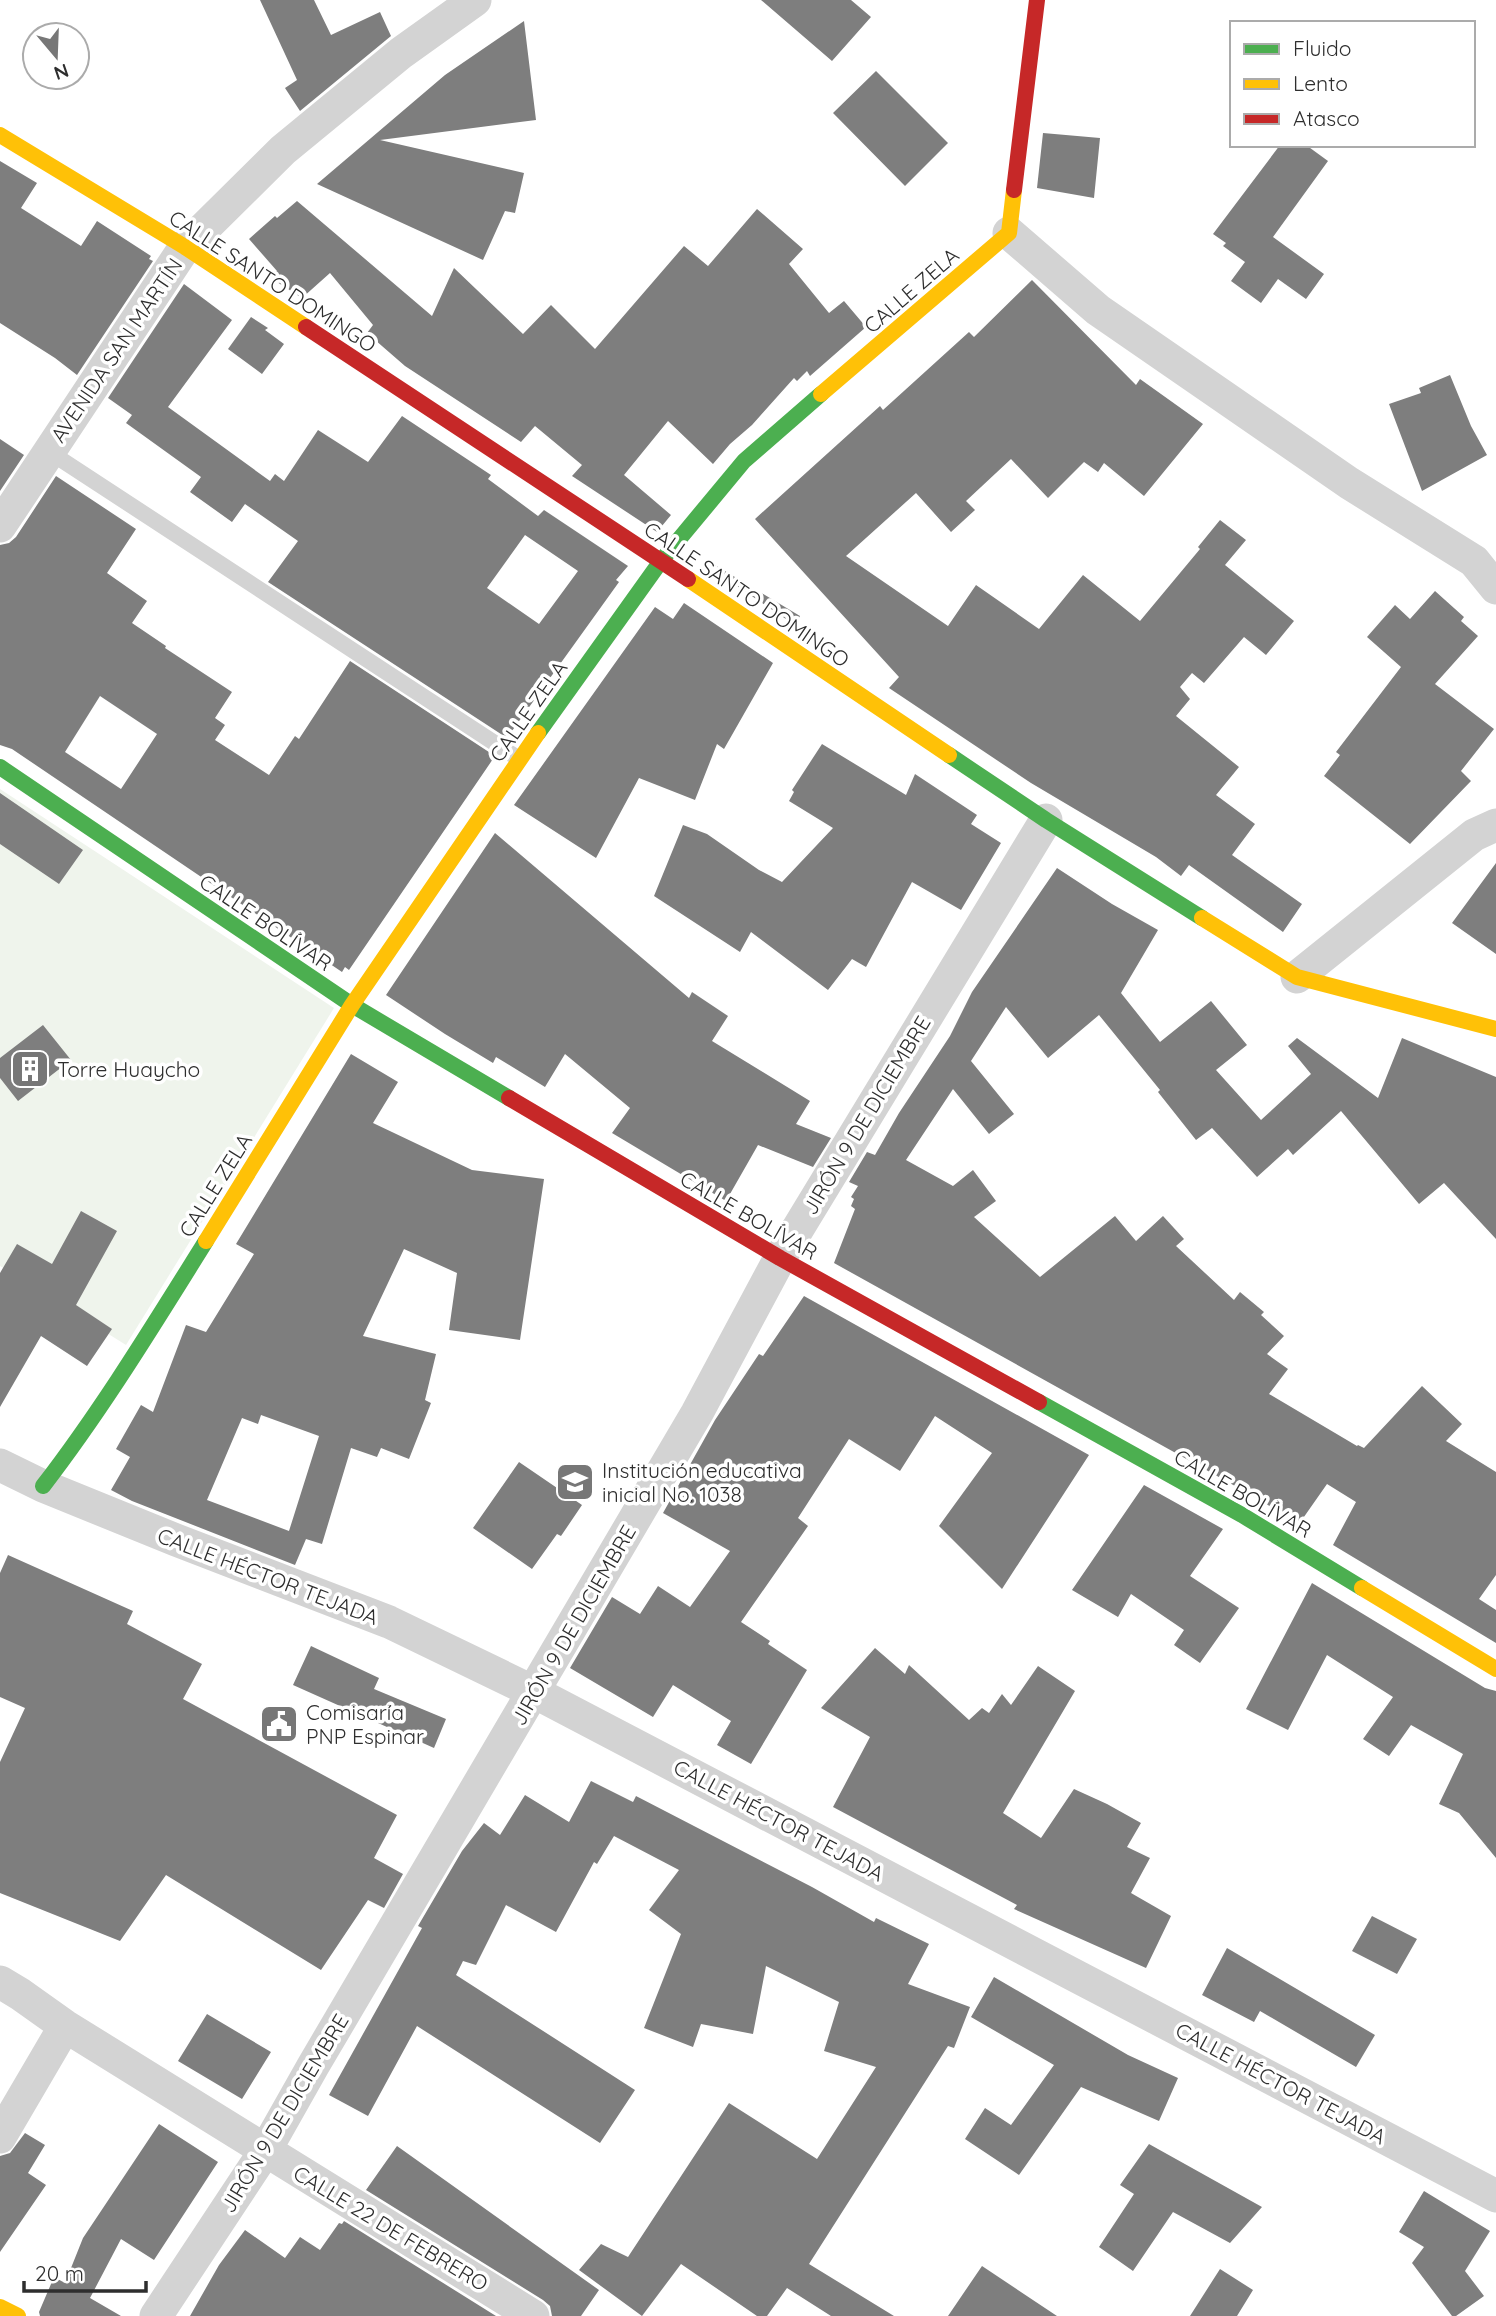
<svg xmlns="http://www.w3.org/2000/svg" width="1496" height="2316" viewBox="0 0 1496 2316" font-family="Quicksand,sans-serif">
<style>
.green{fill:#eff4ec}
.building{fill:#7e7e7e;fill-rule:evenodd}
.lines{fill:none;stroke-linecap:round;stroke-linejoin:round}
.lane{stroke:#d3d3d3;stroke-width:16}
.street{stroke:#d3d3d3;stroke-width:33}
.fast{stroke:#4caf50;stroke-width:16}
.slow{stroke:#ffc107;stroke-width:16}
.jam{stroke:#c62828;stroke-width:16}
.labels{text-anchor:middle;dominant-baseline:central;stroke-width:7;stroke-linejoin:round;paint-order:stroke}
.street-label{font-size:21px;fill:#2e2e2e;stroke:#fff}
.poi-label{font-size:21px;fill:#2e2e2e;stroke:#fff;text-anchor:start}
</style>
<rect width="100%" height="100%" fill="#fff"/>
<path class="green" d="M0 789 334 1008 126 1345 0 1266Z"/>
<path class="building" d="M260 0H314L331 35 380 12 391 36 300 111 285 88 297 80Z
M761 0H851L871 17 832 61Z
M524 21 536 120 380 140 524 173 515 213 505 211 483 260 317 184 445 75Z
M876 71 948 143 905 186 833 113Z
M1043 133 1100 138 1094 198 1037 188Z
M1280 145H1306L1328 161 1273 237 1324 274 1306 299 1278 279 1261 303 1231 281 1245 262 1223 246 1226 243 1213 234Z
M0 161 37 183 21 208 81 246 97 221 151 256 149 259 153 261 77 375 55 358 0 323Z
M297 201 432 316 454 268 523 334 551 305 595 349 684 246 708 266 757 209 803 249 789 264 829 313 844 301 866 327 810 376 807 371 797 381 794 378 752 425 730 444 713 464 668 421 624 475 671 515 657 532 572 476 582 465 535 426 521 442 405 366 367 333 373 325 330 273 302 298 277 282 279 279 274 273 277 271 249 239 275 216 277 218Z
M1032 280 1136 385 1140 379 1203 424 1144 496 1104 463 1098 472 1084 462 1048 498 1011 459 966 501 975 510 951 532 916 493 846 556 948 626 976 585 1039 629 1083 575 1140 621 1200 549 1198 547 1220 520 1246 540 1225 565 1294 621 1266 655 1244 637 1204 683 1192 673 1180 687 1190 699 1176 716 1239 767 1216 795 1255 824 1232 855 1302 904 1283 932 1189 865 1181 876 1156 857 1031 783 889 688 899 677 755 519 880 406 883 410 969 332 974 337Z
M184 284 232 320 168 407 270 481 275 474 284 481 318 430 368 462 402 416 491 475 488 479 538 516 544 510 628 566 616 580 619 582 507 738 268 582 298 541 245 504 232 522 190 492 201 477 126 423 132 415 108 398ZM525 535 578 571 539 624 487 588Z
M251 317 268 328 265 330 284 344 262 374 228 349Z
M1450 375 1471 426 1487 455 1422 491 1389 404 1421 393 1419 388Z
M0 439 24 455 0 491Z
M56 476 136 529 107 573 147 601 132 623 166 646 165 648 232 692 215 718 225 725 215 740 269 775 295 736 299 739 350 661 495 756 349 970 345 967 342 972 12 749 0 745V545L9 543 16 537ZM100 696 157 734 121 789 65 752Z
M710 562 800 616 795 625 707 566Z
M1435 591 1464 617 1461 621 1478 636 1435 684 1494 729 1461 771 1471 781 1410 844 1324 776 1340 755 1336 752 1401 667 1367 637 1395 605 1410 619Z
M684 603 773 663 724 749 717 744 695 800 639 778 596 858 514 805 655 607 673 619Z
M822 744 906 795 915 774 977 815 971 824 1001 843 961 910 912 882 866 967 852 959 828 990 751 932 740 952 654 896 683 825 707 834 759 870 782 882 833 828 789 801 794 792 792 790Z
M0 793 83 850 59 884 0 844Z
M495 833 689 998 692 992 728 1016 712 1041 810 1101 796 1124 831 1138 813 1167 758 1145 726 1201 612 1133 630 1108 565 1054 545 1087 496 1057 493 1063 445 1034 386 995Z
M1496 863V954L1452 923Z
M1057 868 1112 904 1158 930 1121 993 1160 1042 1211 1001 1247 1045 1216 1070 1261 1120 1311 1074 1288 1046 1297 1038 1378 1098 1402 1038 1496 1077V1239L1444 1183 1419 1204 1341 1111 1293 1155 1288 1149 1257 1177 1212 1128 1196 1140 1158 1092 1160 1090 1099 1015 1048 1058 1006 1007 971 1061 1014 1114 989 1134 953 1089 906 1160 953 1186 973 1170 996 1201 974 1217 1040 1277 1115 1216 1136 1241 1163 1216 1184 1239 1176 1246 1234 1300 1240 1292 1264 1312 1261 1315 1284 1336 1267 1354 1288 1369 1269 1394 1357 1446 1358 1445 1364 1448 1422 1386 1462 1424 1446 1441 1496 1472V1575L1479 1599 1496 1610V1643L1333 1545 1356 1502 1327 1484 1299 1524 1253 1496 834 1263 855 1209 851 1206 854 1199 851 1197 858 1186 849 1182 867 1152 875 1155 899 1113 950 1036 972 992Z
M43 1025 71 1060 18 1101 0 1078V1058Z
M351 1054 398 1082 373 1123 472 1170 544 1179 520 1340 449 1330 457 1273 404 1249 363 1336 436 1354 425 1400 431 1403 409 1459 381 1448 377 1457 351 1448 322 1544 306 1539 295 1565 132 1501 111 1490 130 1457 116 1449 141 1405 153 1412 186 1325 206 1332 254 1254 236 1244ZM261 1415 319 1436 289 1531 207 1500 242 1418 258 1424Z
M81 1211 117 1231 76 1305 112 1329 87 1366 41 1336 0 1407V1273L17 1244 52 1264Z
M804 1296 1089 1455 1002 1589 939 1526 992 1453 935 1416 900 1471 849 1439 798 1518 808 1526 741 1622 770 1641 768 1644 807 1670 751 1764 717 1745 731 1721 673 1685 653 1717 570 1668 612 1597 640 1614 658 1586 690 1607 730 1551 663 1513 715 1420 759 1354 763 1356Z
M519 1462 582 1505 561 1536 557 1534 532 1569 473 1528Z
M1144 1485 1223 1529 1190 1576 1239 1608 1200 1663 1174 1645 1184 1630 1131 1594 1118 1617 1072 1590Z
M8 1555 133 1611 127 1624 202 1664 183 1699 397 1815 374 1858 403 1874 384 1908 368 1900 321 1970 166 1875 120 1941 0 1893V1762L25 1708 0 1697V1573Z
M1312 1583 1485 1688 1496 1691V1858L1459 1813 1439 1804 1463 1754 1411 1725 1389 1756 1363 1739 1393 1697 1327 1655 1288 1730 1246 1709Z
M311 1646 379 1678 374 1689 446 1719 434 1748 293 1685Z
M875 1648 905 1674 909 1665 969 1720 982 1708 989 1713 1002 1694 1011 1705 1038 1666 1075 1691 1003 1813 1041 1838 1074 1789 1107 1804 1141 1823 1127 1847 1150 1858 1131 1893 1171 1916 1146 1968 1014 1909 1017 1905 833 1807 870 1737 821 1708Z
M591 1781 633 1802 636 1796 812 1887 874 1922 876 1918 929 1944 908 1984 970 2007 954 2048 948 2046 809 2264 894 2316H831L787 2288 767 2316H757L681 2264 642 2316 579 2270 601 2244 628 2257 729 2103 817 2159 876 2067 824 2051 839 2002 766 1966 753 2034 701 2024 693 2047 644 2028 681 1934 649 1910 679 1870 614 1836 597 1864 594 1862 556 1932 506 1905 476 1965 463 1961 456 1975 635 2090 600 2143 417 2026 368 2116 329 2095 422 1928 418 1926 462 1851 484 1823 500 1835 525 1795 569 1822Z
M1372 1916 1417 1939 1397 1974 1352 1951Z
M1227 1948 1375 2035 1356 2067 1260 2011 1254 2022 1202 1995Z
M994 1977 1128 2055 1178 2078 1159 2121 1081 2087 1019 2175 965 2139 985 2108 1011 2125 1054 2065 971 2017Z
M207 2014 271 2052 242 2099 178 2061Z
M159 2124 218 2162 154 2260 121 2239 90 2298 121 2316H40L39 2312 54 2277 65 2283 83 2238Z
M25 2133 45 2145 28 2173 46 2185 0 2252V2156L10 2153Z
M1149 2144 1262 2207 1230 2243 1173 2212 1133 2271 1099 2247 1134 2194 1120 2185Z
M397 2146 599 2290 581 2316H552L550 2306 543 2300 366 2190Z
M1424 2191 1490 2231 1465 2271 1484 2296 1456 2316H1452L1412 2263 1424 2247 1399 2232Z
M344 2221 496 2316H190L219 2265 245 2230 285 2258 300 2237 320 2250 339 2223 342 2224Z
M982 2266 1057 2316H948Z
M1220 2269 1253 2290 1237 2316H1190Z"/>
<g class="lines">
<path class="lane" d="M48 451 519 759"/>
<path class="street" d="M1009 233 1098 310 1349 483 1474 561 1496 588
M0 526 185 247 283 150 401 53 475 0
M1297 977 1474 835 1496 825
M0 1465 43 1486 176 1540 389 1622 534 1692 1496 2196
M0 1982 20 1994 65 2026 533 2316
M0 2137 65 2026
M156 2316 265 2151 313 2066 697 1413 780 1258 1046 820"/>
<path class="fast" d="M538 733 661 561 744 461 821 394
M949 755 1046 820 1202 918
M0 767 352 1005 509 1098
M1039 1402 1242 1515 1362 1588
M43 1486C103 1408 154 1324 206 1241"/>
<path class="slow" d="M0 135 185 247 306 327
M821 394 1009 233 1014 190
M688 579 949 755
M1202 918 1297 977 1496 1029
M206 1241 352 1005 538 733
M1362 1588 1496 1669
M0 2307 18 2316"/>
<path class="jam" d="M1014 190 1037 0
M306 327 688 579
M509 1098 780 1258 1039 1402"/>
</g>
<defs>
<symbol id="building-square" viewBox="-11 -11 22 22"><rect x="-9" y="-9" width="18" height="18" rx="4" fill="#777" stroke="#fff"/><path d="M-4-6H4V6H1V3H-1V6H-4ZM-2.5-4.3h1.7v1.8h-1.7ZM.8-4.3h1.7v1.8H.8ZM-2.5-1h1.7V.8h-1.7ZM.8-1h1.7V.8H.8Z" fill="#fff"/></symbol>
<symbol id="school-square" viewBox="-11 -11 22 22"><rect x="-9" y="-9" width="18" height="18" rx="4" fill="#777" stroke="#fff"/><path d="M0-5L7-2L0 1L-7-2ZM-4 1L0 2.5L4 1V4Q0 6-4 4Z" fill="#fff"/></symbol>
<symbol id="civic-square" viewBox="-11 -11 22 22"><rect x="-9" y="-9" width="18" height="18" rx="4" fill="#777" stroke="#fff"/><path d="M-.6-6.5H3V-4.5H.6V-3L4-1V1h2V6H-6V1h2V-1L-.6-3ZM-1.2 2.5V6h2.4V2.5Z" fill="#fff"/></symbol>
</defs>
<g fill-rule="evenodd">
<use href="#building-square" x="8" y="1047" width="44" height="44"/>
<use href="#school-square" x="553" y="1460" width="44" height="44"/>
<use href="#civic-square" x="257" y="1702" width="44" height="44"/>
</g>
<g class="labels">
<g class="street-label">
<text transform="translate(273 281) rotate(33)">CALLE SANTO DOMINGO</text>
<text transform="translate(911 290) rotate(-41)">CALLE ZELA</text>
<text transform="translate(116 350) rotate(-56)">AVENIDA SAN MARTÍN</text>
<text transform="translate(747 594) rotate(34)">CALLE SANTO DOMINGO</text>
<text transform="translate(528 711) rotate(-55)">CALLE ZELA</text>
<text transform="translate(266 922) rotate(34)">CALLE BOLÍVAR</text>
<text transform="translate(866 1115) rotate(-59)">JIRÓN 9 DE DICIEMBRE</text>
<text transform="translate(215 1185) rotate(-58)">CALLE ZELA</text>
<text transform="translate(749 1215) rotate(30)">CALLE BOLÍVAR</text>
<text transform="translate(1243 1493) rotate(30)">CALLE BOLÍVAR</text>
<text transform="translate(268 1576) rotate(21)">CALLE HÉCTOR TEJADA</text>
<text transform="translate(573 1625) rotate(-60)">JIRÓN 9 DE DICIEMBRE</text>
<text transform="translate(779 1820) rotate(28)">CALLE HÉCTOR TEJADA</text>
<text transform="translate(1281 2083) rotate(28)">CALLE HÉCTOR TEJADA</text>
<text transform="translate(284 2113) rotate(-59)">JIRÓN 9 DE DICIEMBRE</text>
<text transform="translate(391 2228) rotate(31)">CALLE 22 DE FEBRERO</text>
</g>
<g class="poi-label">
<text x="57" y="1069">Torre Huaycho</text>
<text x="602" y="1470">Institución educativa<tspan x="602" dy="24">inicial No. 1038</tspan></text>
<text x="306" y="1712">Comisaría<tspan x="306" dy="24">PNP Espinar</tspan></text>
</g>
</g>
<rect x="1230" y="21" width="245" height="126" fill="#ffffff" stroke="#ababab" stroke-width="2"/>
<rect x="1244" y="44" width="35" height="10" fill="#4caf50" stroke="#ababab" stroke-width="2"/>
<text x="1293" y="56" font-size="21" fill="#2e2e2e">Fluido</text>
<rect x="1244" y="79" width="35" height="10" fill="#ffc107" stroke="#ababab" stroke-width="2"/>
<text x="1293" y="91" font-size="21" fill="#2e2e2e">Lento</text>
<rect x="1244" y="114" width="35" height="10" fill="#c62828" stroke="#ababab" stroke-width="2"/>
<text x="1293" y="126" font-size="21" fill="#2e2e2e">Atasco</text>
<g transform="translate(56 56) rotate(161)"><circle r="33" fill="#ffffff" stroke="#ababab" stroke-width="2"/>
<path d="M0-5L12 26L0 18L-12 26Z" fill="#777777"/>
<text y="-10" font-size="19" font-weight="bold" text-anchor="middle" fill="#2e2e2e">N</text>
</g>
<path d="M24 2281v10h122v-10" fill="none" stroke="#2e2e2e" stroke-width="3.5"/>
<text x="35" y="2281" font-size="21" fill="#2e2e2e" stroke="#ffffff" stroke-width="5" paint-order="stroke">20 m</text>
</svg>
